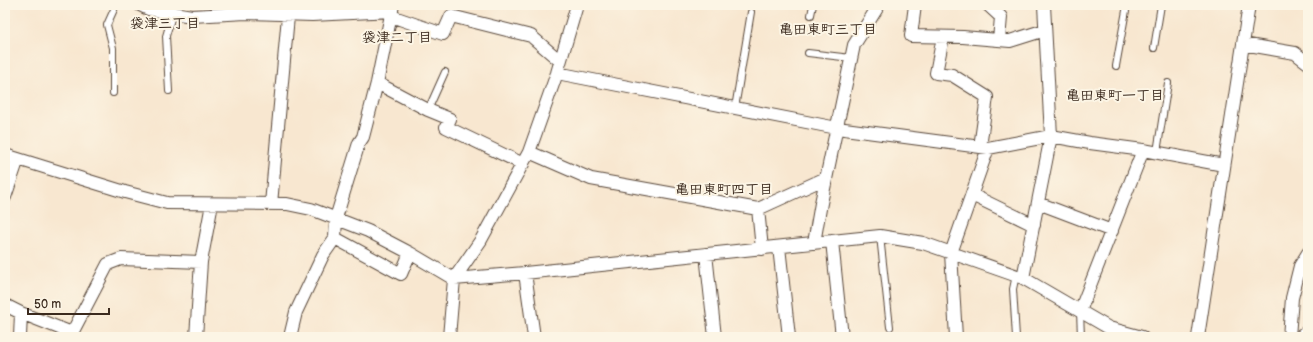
<svg xmlns="http://www.w3.org/2000/svg" width="1313" height="342" viewBox="0 0 1313 342" font-family="'Balsamiq Sans','Klee One',sans-serif">
<style>
.lines{fill:none;stroke-linecap:round;stroke-linejoin:round}
.service-casing{stroke:#574639;stroke-width:8}
.minor-casing{stroke:#574639;stroke-width:14}
.service{stroke:#fff;stroke-width:6}
.minor{stroke:#fff;stroke-width:12}
.labels{text-anchor:middle;dominant-baseline:central;stroke-width:4;stroke-linejoin:round;paint-order:stroke}
.neighbourhood-label{font-size:14px;font-weight:bold;fill:#3b2a1e;stroke:#fcf5e5}
</style>
<rect width="100%" height="100%" fill="#fcf5e5"/>
<filter id="ink" filterUnits="userSpaceOnUse"><feTurbulence type="fractalNoise" baseFrequency=".025" numOctaves="2"/><feDisplacementMap in="SourceGraphic" scale="8" xChannelSelector="R" yChannelSelector="G"/><feConvolveMatrix kernelMatrix="1 2 1 2 8 2 1 2 1" color-interpolation-filters="sRGB"/></filter>
<filter id="wash" filterUnits="userSpaceOnUse"><feTurbulence type="fractalNoise" baseFrequency=".012" numOctaves="4" result="noise"/><feDisplacementMap in="SourceGraphic" scale="16" xChannelSelector="R" yChannelSelector="G"/><feGaussianBlur stdDeviation="0.9" result="paint"/><feColorMatrix in="noise" values="0 0 0 0 0 0 0 0 0 0 0 0 0 0 0 0 0 1.4 0 .05"/><feComposite in="paint" operator="in"/></filter>
<g filter="url(#wash)">
<rect width="100%" height="100%" fill="#f8e7d0"/>
</g>
<g filter="url(#ink)">
<g class="lines">
<defs>
<path id="service" d="M811 15 813 5
M1154 48 1161 5
M808 53 851 58
M1116 66 1127 5
M169 91 166 36 173 12
M113 93V48L107 25 116 5
M735 108 751 12
M428 110 445 72
M1157 152 1168 83
M880 236 890 327
M1016 275 1013 289 1016 337
M1080 311 1081 337"/>
<path id="minor" d="M140 5 148 9 192 16 246 13 312 15 392 11
M915 5 911 36 963 37 1010 41 1045 30
M988 5 1001 17 999 40
M391 16 443 34 451 16 531 36 560 61
M943 37 936 73 952 75 987 97 980 147
M1243 44 1295 53 1308 63
M557 73 837 128 988 148 1051 136 1090 143 1143 150 1224 165
M377 83 428 110 450 119 446 127 523 164
M529 152 591 179 758 209 762 249
M5 155 125 192 167 203 287 204 311 209 368 231 410 253 454 279 525 273 880 236 923 243 1023 278 1109 328 1142 337
M972 195 1034 225
M5 197 18 159
M1038 203 1112 231
M271 204 289 5
M758 209 826 178
M335 238 401 274 410 253
M832 241 842 337
M814 243 821 203 854 45 879 5
M779 247 789 337
M706 254 715 337
M525 273 534 337
M1023 278 1051 136 1044 5
M5 305 21 313 72 333 108 264 121 259 201 262
M1080 311 1143 150
M20 337 21 313
M196 337 201 262 212 204
M290 337 296 312 323 255 335 238 336 218 359 143 363 137 377 83 393 5
M449 337 454 279 481 240 529 152 557 73 577 5
M956 337 951 253 988 148
M1198 337 1249 5
M1289 337 1292 298 1300 266 1308 253
M1300 337 1308 331"/>
</defs>
<use href="#service" class="service-casing"/>
<use href="#minor" class="minor-casing"/>
<use href="#service" class="service"/>
<use href="#minor" class="minor"/>
</g>
</g>
<g class="labels">
<g class="neighbourhood-label">
<text x="165" y="23">袋津三丁目</text>
<text x="828" y="29">亀田東町三丁目</text>
<text x="397" y="37">袋津二丁目</text>
<text x="1115" y="95">亀田東町一丁目</text>
<text x="724" y="189">亀田東町四丁目</text>
</g>
</g>
<rect width="1313" height="342" fill="none" stroke="#fcf5e5" stroke-width="20"/>
<path d="M28 308v6h81v-6" fill="none" stroke="#3b2a1e" stroke-width="2"/>
<text x="34" y="308" font-size="12" fill="#3b2a1e" stroke="#fcf5e5" stroke-width="3" paint-order="stroke">50 m</text>
</svg>
